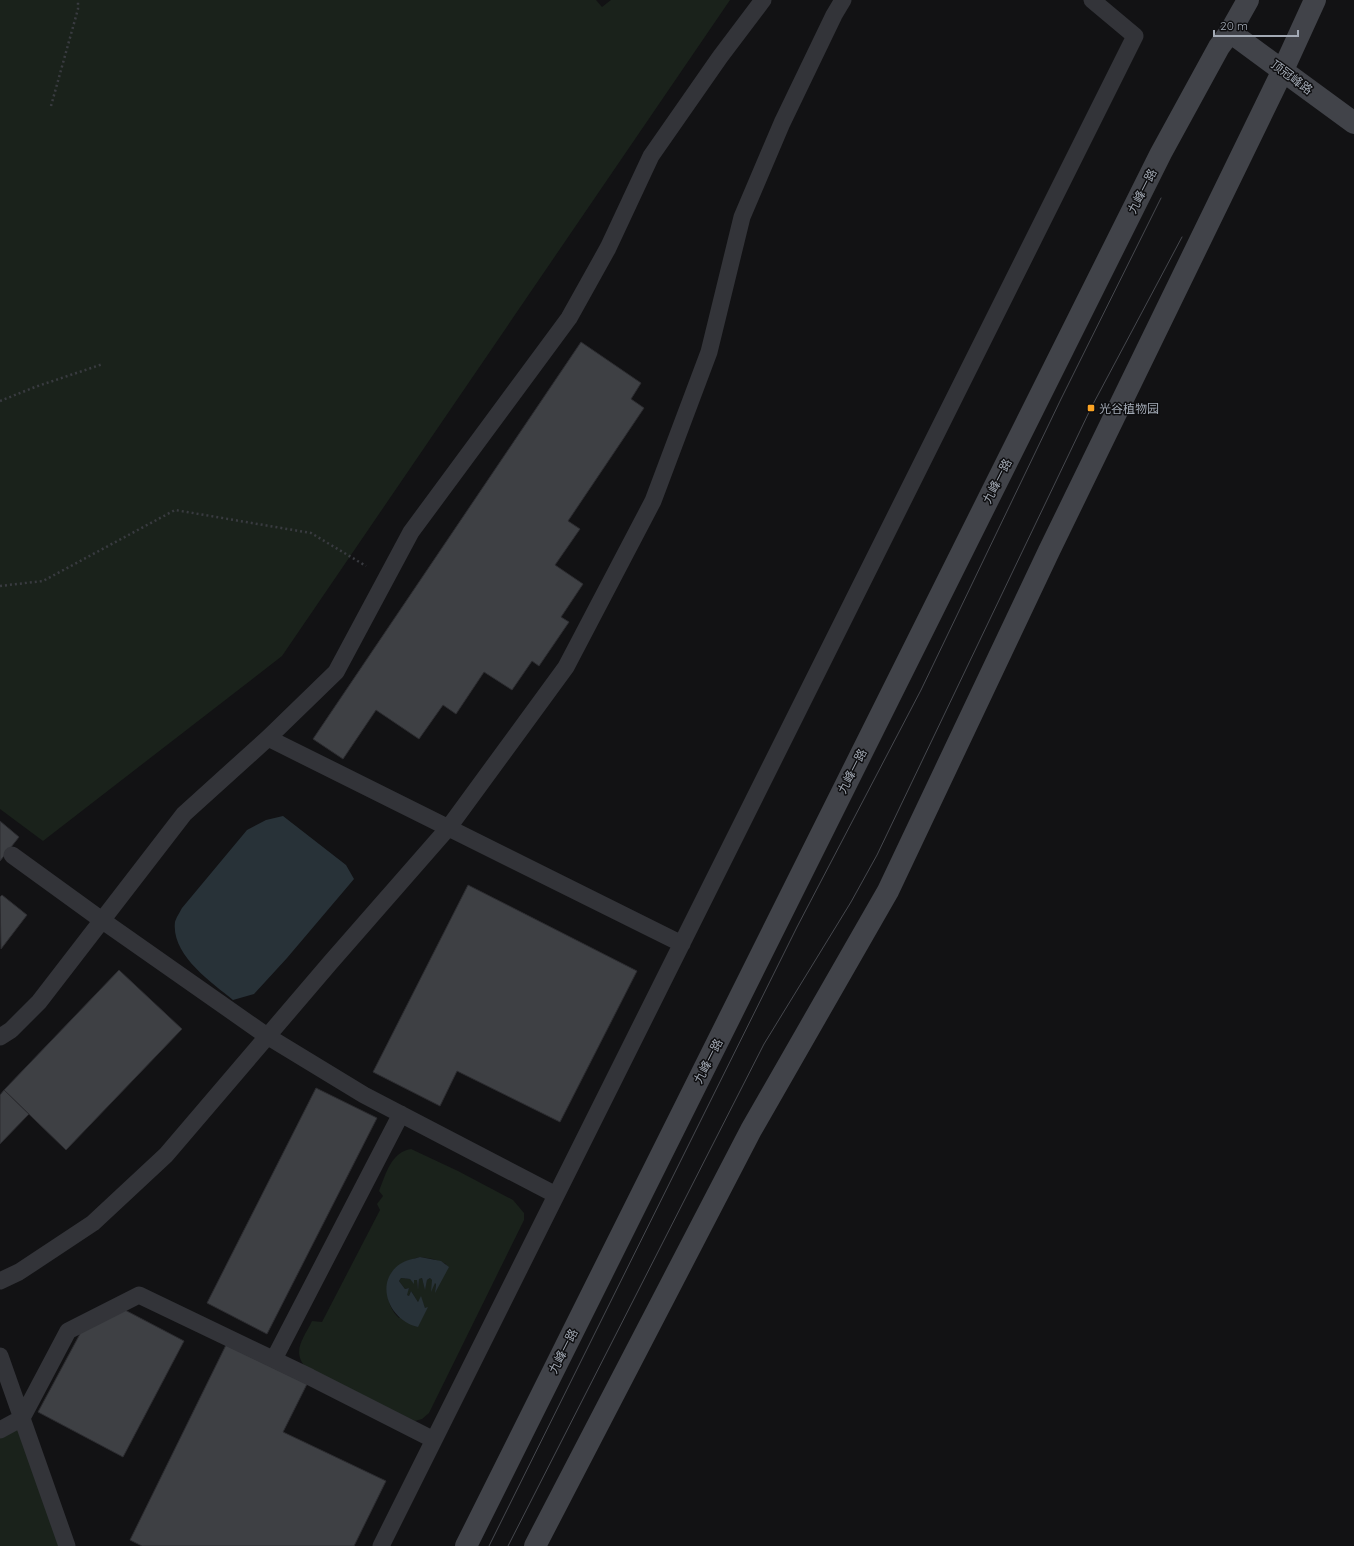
<svg xmlns="http://www.w3.org/2000/svg" width="1354" height="1546" viewBox="0 0 1354 1546" font-family="Quicksand,'Noto Sans SC',sans-serif">
<style>
.green{fill:#1a221b;fill-rule:evenodd}
.water{fill:#283238}
.building{fill:#3e4044;stroke:#2c2c30}
.lines{fill:none;stroke-linecap:round;stroke-linejoin:round}
.path{stroke:#393b40;stroke-width:2.5;stroke-dasharray:2 3;stroke-linecap:butt}
.lane{stroke:#333439;stroke-width:17}
.secondary{stroke:#414349;stroke-width:22}
.tram{stroke:#46484e;stroke-width:1}
.poi-dot{fill:#fba323;stroke:#0d0d0f;stroke-width:1.5}
.labels{text-anchor:middle;dominant-baseline:central;stroke-width:3;stroke-linejoin:round;paint-order:stroke}
.street-label{font-size:12px;fill:#a3aab5;stroke:#0d0d0f}
.poi-label{font-size:12px;fill:#a3aab5;stroke:#0d0d0f;text-anchor:start}
</style>
<rect width="100%" height="100%" fill="#121214"/>
<path class="green" d="M0 0H596L602 7 611 0H730L282 656 43 841 0 809Z
M411 1149 458 1171 513 1200 524 1213V1220L429 1413 422 1419 415 1421 306 1368C291 1351 304 1338 312 1321L322 1322 380 1210 377 1204 383 1196 379 1191C386 1174 391 1152 411 1149ZM420 1257 433 1259 446 1264 435 1292 436 1283 435 1282 432 1288V1280L430 1278 427 1280 425 1289 422 1278 419 1279 418 1288 417 1280H414V1283L410 1279 401 1278 399 1281 405 1289 409 1288 406 1295 409 1296 411 1291 418 1302 421 1298 425 1308 399 1318C392 1311 389 1305 388 1296 385 1271 399 1263 420 1257Z
M22 1418 67 1546H0V1430Z"/>
<path class="water" d="M283 816 346 865 354 879 287 958 254 994 233 1000C211 982 171 955 175 922 176 918 180 912 182 908L247 830 266 820Z
M420 1257 441 1261 449 1267 435 1293 436 1284 435 1283 431 1292 432 1280 430 1278 427 1280 425 1290 422 1278 419 1279 418 1290 417 1280H414V1284L410 1279 401 1278 399 1281 405 1289 409 1288 407 1295 409 1296 411 1291 418 1302 421 1296 425 1308 428 1307 418 1327C390 1321 373 1283 400 1264 406 1260 413 1259 420 1257Z"/>
<path class="building" d="M581 342 641 383 631 399 644 408 568 521 580 529 555 565 583 584 561 617 569 622 539 666 532 661 512 690 484 672 456 714 443 705 419 739 376 710 343 759 313 739Z
M0 821 19 837 0 861Z
M468 885 637 971 560 1122 457 1071 440 1106 373 1072Z
M2 895 27 915 1 949 0 897Z
M119 970 182 1029 66 1150 4 1090Z
M316 1088 377 1118 267 1334 207 1303Z
M4 1090 29 1114 0 1144V1095Z
M123 1309 184 1341 123 1457 38 1412 81 1332Z
M226 1345 307 1384 283 1432 386 1481 354 1546H142L130 1540Z"/>
<g class="lines">
<path class="path" d="M51 106 78 9V0
M0 401 35 387 103 364
M0 586 43 581 175 510 311 533 366 566"/>
<path class="lane" d="M268 738 682 944
M12 855 103 921 267 1036 364 1095 556 1195
M0 1037 11 1030 39 1002 184 814 268 738 336 672 411 532 569 318 608 248 651 156 720 57 763 0
M0 1281 19 1272 93 1223 166 1155 330 963 449 827 566 667 653 501 709 352 742 217 782 123 834 15 843 0
M0 1356 67 1546
M274 1359 401 1114
M0 1430 22 1418 68 1331 139 1295 310 1377 434 1440
M381 1546 1135 36 1092 0"/>
<path class="secondary" d="M1230 32 1354 123
M466 1546 1161 153 1219 47 1230 32 1248 0
M535 1546 751 1130 888 891 1049 551 1283 70 1315 0"/>
<path class="tram" d="M489 1546 797 927 921 690 1061 399 1161 198
M508 1546 764 1044 851 902 877 855 1091 408 1182 237"/>
</g>
<rect class="poi-dot" x="1087" y="404" width="8" height="8" rx="2"/>
<g class="labels">
<g class="street-label">
<text transform="translate(1292 77) rotate(37)">顶冠峰路</text>
<text transform="translate(1142 191) rotate(-63)">九峰一路</text>
<text transform="translate(997 481) rotate(-63)">九峰一路</text>
<text transform="translate(852 771) rotate(-63)">九峰一路</text>
<text transform="translate(708 1061) rotate(-63)">九峰一路</text>
<text transform="translate(563 1351) rotate(-63)">九峰一路</text>
</g>
<g class="poi-label">
<text x="1099" y="408">光谷植物园</text>
</g>
</g>
<path d="M1214 30v6h84v-6" fill="none" stroke="#a3aab5" stroke-width="2"/>
<text x="1220" y="30" font-size="12" fill="#a3aab5" stroke="#0d0d0f" stroke-width="3" paint-order="stroke">20 m</text>
</svg>
